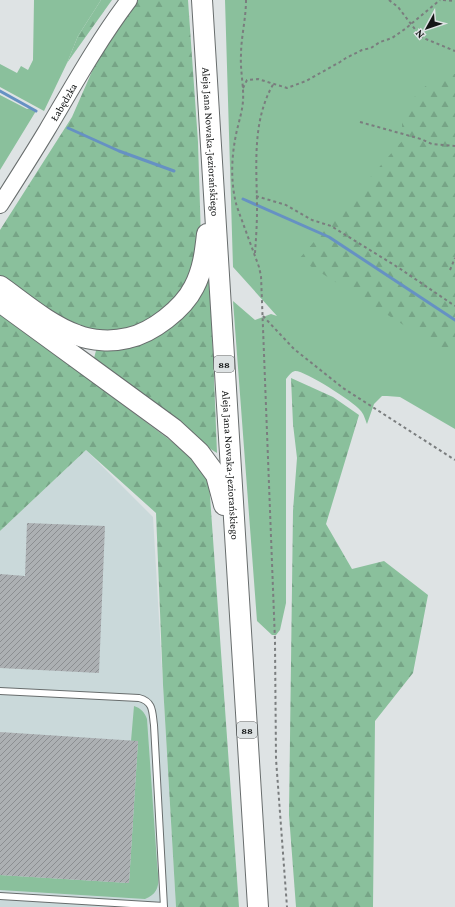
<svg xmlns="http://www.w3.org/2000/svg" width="455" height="907" viewBox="0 0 455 907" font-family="'Crimson Pro',serif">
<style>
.built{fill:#cad9da}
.grass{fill:#8ac09c}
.forest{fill:url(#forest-firs)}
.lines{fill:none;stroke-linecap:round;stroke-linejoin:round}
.stream{stroke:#6691c3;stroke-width:3}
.building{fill:url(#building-hatch)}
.service-casing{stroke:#686d6d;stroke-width:8}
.tertiary-casing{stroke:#686d6d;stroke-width:18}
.primary-casing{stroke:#686d6d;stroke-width:22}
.path{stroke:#7a7d7e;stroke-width:2;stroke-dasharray:3 3;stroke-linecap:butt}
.service{stroke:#fff;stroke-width:6}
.tertiary{stroke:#fff;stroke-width:16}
.primary{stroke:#fff;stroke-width:20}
.labels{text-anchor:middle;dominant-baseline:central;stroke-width:3;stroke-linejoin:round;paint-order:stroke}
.shield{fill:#dee3e4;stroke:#515454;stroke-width:1}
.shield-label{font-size:10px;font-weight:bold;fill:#141616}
.street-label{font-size:11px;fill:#141616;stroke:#dee3e4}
</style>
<defs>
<pattern id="forest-firs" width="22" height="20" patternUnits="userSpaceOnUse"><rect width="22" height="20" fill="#8ac09c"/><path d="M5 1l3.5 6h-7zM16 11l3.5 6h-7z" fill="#76a486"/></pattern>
<pattern id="building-hatch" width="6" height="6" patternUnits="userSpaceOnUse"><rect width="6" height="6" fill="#acb0b3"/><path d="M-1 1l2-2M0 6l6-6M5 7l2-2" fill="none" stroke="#8b8e91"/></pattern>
</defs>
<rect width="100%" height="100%" fill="#dee3e4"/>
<path class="built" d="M86 450 153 517 176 907H0V531Z"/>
<path class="grass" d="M34 0H101L78 36 67 63 44 111 0 87V64L17 73 21 66 28 70 33 60Z
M225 0H455V429L400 397 387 396H382L374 404 367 424C365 419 364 414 360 410 354 402 304 370 295 371 291 372 289 375 286 379V603L280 630 276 635H272L257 621 233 301 255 320 271 314 277 316 233 267Z
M0 95 27 109 30 108 36 111 0 170Z
M134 706C141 708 145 713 147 719L157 863C158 878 163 892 145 899L0 890V875L129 883 138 741H131Z"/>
<path class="forest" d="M101 0H112L67 63 78 36Z
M138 0H188L198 142 201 239 194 275 163 314 123 332 101 333 73 327 11 288 0 276V230L72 117 97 60Z
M446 72 455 74V347L440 348 299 259 402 141V110L423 88Z
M207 276 210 278 217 453 209 448 184 426 93 362 98 343H124Z
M0 313 190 455 209 482 239 907H176L163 685 156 513 86 450 0 531Z
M291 378 333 397 359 415 326 524 352 569 384 561 428 595 413 673 375 721 373 907H296L289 815 293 511 297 458 293 424Z"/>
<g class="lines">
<path class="stream" d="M0 91 36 111
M68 128 119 151 174 171
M243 199 329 237 455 320"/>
</g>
<path class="building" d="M27 523 105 526 99 673 0 668V574L25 576Z
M0 732 138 741 129 883 0 875Z"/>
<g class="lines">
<defs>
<path id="service" d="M0 691 139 698C154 702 152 712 154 725L164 907
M0 896 164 906"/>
<g id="tertiary">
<path id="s1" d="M0 205C16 180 32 155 47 130 73 86 98 41 129 0"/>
</g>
<g id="primary">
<path id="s2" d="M202 0 258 907"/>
<path d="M0 286C24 303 49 325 77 335 92 341 112 342 128 338 152 333 183 309 194 287 203 270 205 252 207 234"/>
<path d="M0 302 174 429 199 452 216 475 224 505"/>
</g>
</defs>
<use href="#service" class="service-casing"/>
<use href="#tertiary" class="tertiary-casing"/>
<use href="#primary" class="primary-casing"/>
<path class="path" d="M246 0C246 19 241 37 241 55 240 70 244 86 243 101 242 114 237 127 235 140 231 162 231 186 237 207L259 267 261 276 275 641 276 759 287 907
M389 0 398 7 421 37 455 51
M443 0 455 1
M243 88 247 80 258 79 287 88 306 81 340 62 346 58 362 50 371 48 380 42 392 38 405 29 440 0
M360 122 421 139 432 144 455 146
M256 196 286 205 312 220 331 226 399 268 455 306
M255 253C256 239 257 224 257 210 257 168 251 121 274 83
M450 270 455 258
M263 316 294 349 343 388 455 460"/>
<use href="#service" class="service"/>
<use href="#tertiary" class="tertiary"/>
<use href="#primary" class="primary"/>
</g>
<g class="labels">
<g class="shield">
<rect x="214" y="356" width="20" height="16" rx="3"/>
<rect x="237" y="722" width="20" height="16" rx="3"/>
</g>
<g class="shield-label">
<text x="224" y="364">88</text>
<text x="247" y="730">88</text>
</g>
<g class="street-label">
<text stroke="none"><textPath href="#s1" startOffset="121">Łabędzka</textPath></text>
<text stroke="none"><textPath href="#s2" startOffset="142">Aleja Jana Nowaka-Jeziorańskiego</textPath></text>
<text stroke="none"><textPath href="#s2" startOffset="466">Aleja Jana Nowaka-Jeziorańskiego</textPath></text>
</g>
</g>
<g transform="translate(427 28) rotate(230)" stroke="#dee3e4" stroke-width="3" paint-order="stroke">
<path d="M0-3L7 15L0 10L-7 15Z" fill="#141616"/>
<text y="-6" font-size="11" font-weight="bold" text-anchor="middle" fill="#141616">N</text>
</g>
</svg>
